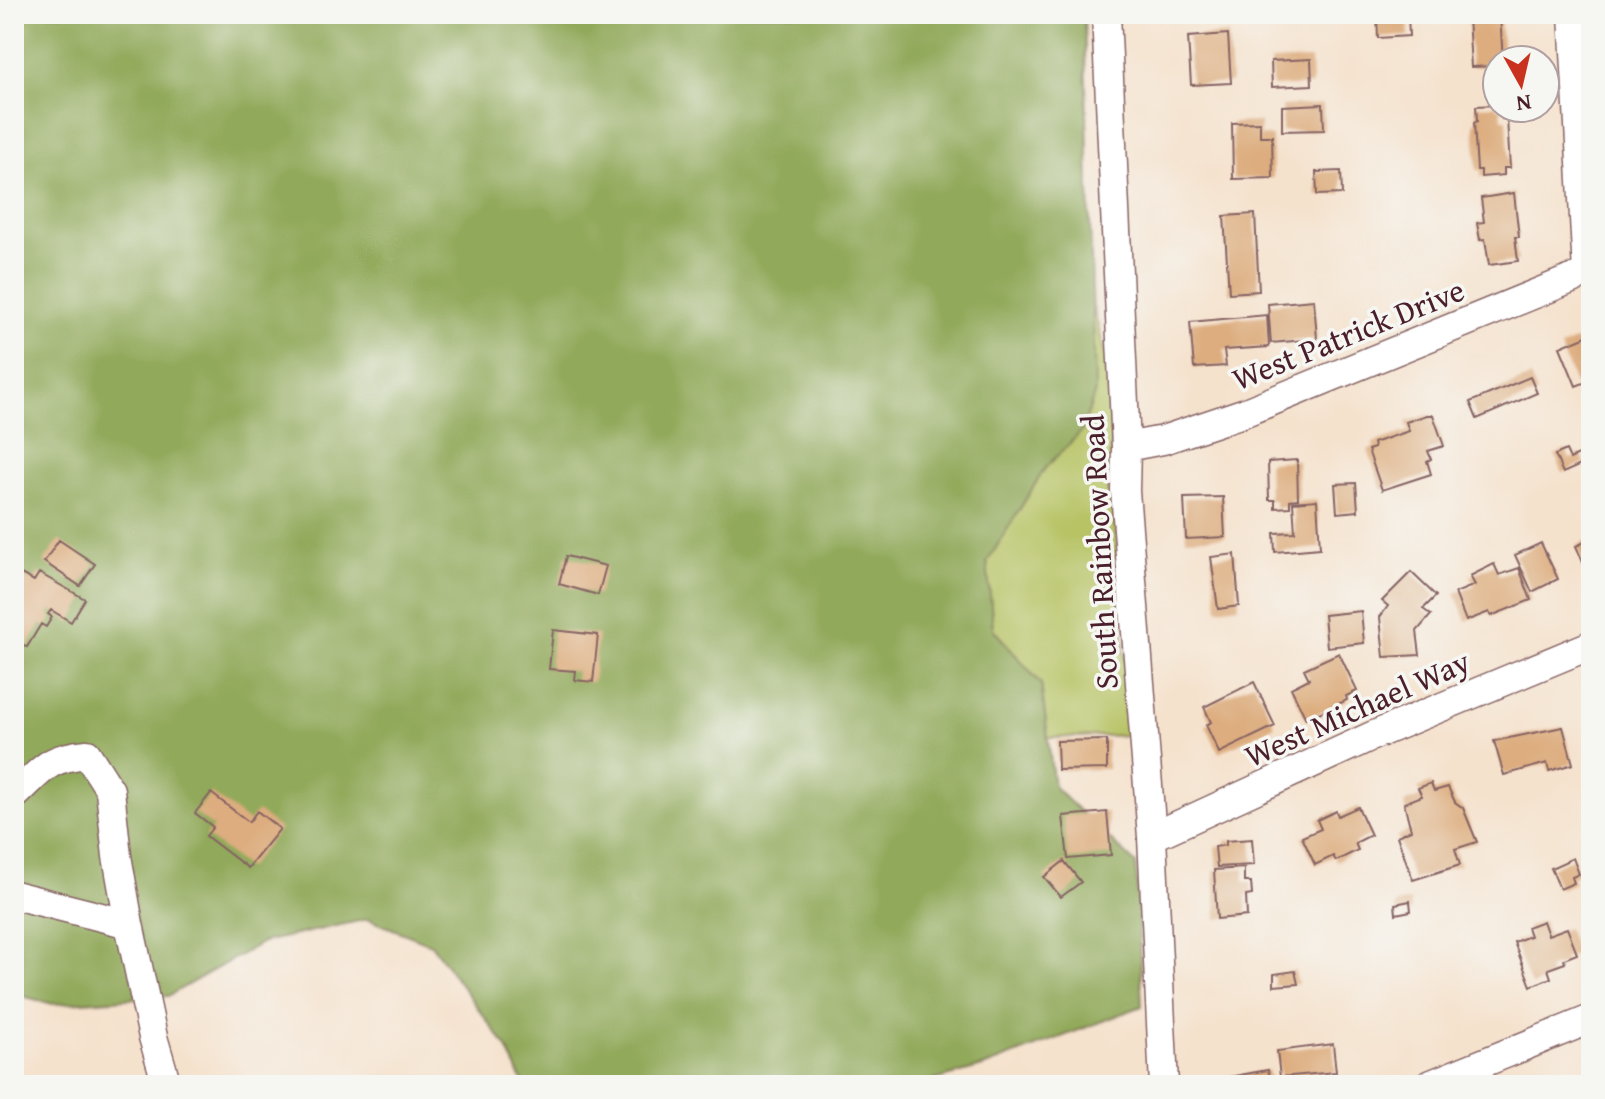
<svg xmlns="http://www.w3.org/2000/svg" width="1605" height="1099" viewBox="0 0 1605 1099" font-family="'Gentium Book Plus',serif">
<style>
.green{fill:#b7c365;stroke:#807148;stroke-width:2}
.forest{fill:#91a95a;stroke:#6e6442;stroke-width:2}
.building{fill:#ddad7f}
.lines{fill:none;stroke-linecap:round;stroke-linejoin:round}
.minor-casing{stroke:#866364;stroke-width:31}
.minor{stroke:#fff;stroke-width:28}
.labels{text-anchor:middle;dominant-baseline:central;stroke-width:7;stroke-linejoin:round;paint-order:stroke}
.street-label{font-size:32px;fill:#4a1f2b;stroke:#f6f6f2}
</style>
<rect width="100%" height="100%" fill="#f6f6f2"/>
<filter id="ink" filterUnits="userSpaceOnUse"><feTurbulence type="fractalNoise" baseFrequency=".0125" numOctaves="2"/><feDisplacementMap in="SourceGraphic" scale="16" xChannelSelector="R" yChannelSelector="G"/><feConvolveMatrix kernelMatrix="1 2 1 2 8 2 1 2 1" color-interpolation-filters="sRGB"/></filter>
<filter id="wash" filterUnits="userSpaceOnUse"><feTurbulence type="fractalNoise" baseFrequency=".006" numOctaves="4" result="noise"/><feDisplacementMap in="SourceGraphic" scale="32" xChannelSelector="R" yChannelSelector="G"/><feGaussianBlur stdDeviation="1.8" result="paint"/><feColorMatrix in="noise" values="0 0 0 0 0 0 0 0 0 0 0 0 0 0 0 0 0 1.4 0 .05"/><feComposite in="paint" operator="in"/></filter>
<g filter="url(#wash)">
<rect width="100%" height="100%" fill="#f5e2cd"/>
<path class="green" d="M1092 304 1111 376V464L1130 735 1048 738 1041 684 993 629 987 562 1045 468 1082 431 1095 391Z"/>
<path class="forest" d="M14 14H1084L1095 391 1082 431 1045 468 987 562 993 629 1041 684 1054 787 1136 864 1142 1006 983 1067 917 1085H524L507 1048 431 944 368 919 263 942 168 996 53 1004 14 994Z"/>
<g id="blocks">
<path class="building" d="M1377 14H1408L1409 36 1378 38Z
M1500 16 1503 60H1497V66L1471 67 1468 17Z
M1228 34 1231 83 1191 85 1188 37Z
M1311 59 1312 85 1272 87 1271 61Z
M1323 104 1324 130 1282 131V106Z
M1497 105V108H1501L1502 119H1507L1510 168H1504V175L1481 177V170H1477L1474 123 1477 121 1476 106Z
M1260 122V136H1272L1273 178 1233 179 1232 123Z
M1341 171 1342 194 1317 195 1316 172Z
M1514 193 1519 237H1515L1518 261 1489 265 1485 239 1480 240 1477 223 1484 222 1481 198Z
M1255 214 1259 291 1229 293 1224 216Z
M1314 300 1317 339 1271 343 1268 304Z
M1267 315 1269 347 1224 350 1226 366 1194 368 1190 322Z
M1591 334V380L1576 386 1560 347Z
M1530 377 1537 393 1477 419 1470 402Z
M1427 415H1433L1444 446 1428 451 1431 459 1427 461 1431 474 1382 490 1368 450 1374 448 1373 443 1409 431 1406 422Z
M1566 450 1570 459 1581 454 1585 463 1563 473 1555 455Z
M1297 460 1298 499 1290 500V507L1275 508V500H1269L1268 462Z
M1356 483 1358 511 1337 513 1335 484Z
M1223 497 1225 537 1186 539 1184 498Z
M1317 500 1320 548 1275 552 1274 533 1295 532 1293 502Z
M1591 539V581L1576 546Z
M59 540 95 564 80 586 44 562Z
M1541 543 1558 579 1532 592 1515 555Z
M1235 554 1239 606 1218 609 1211 557Z
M566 556 606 566 598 595 559 584Z
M1494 564 1499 575 1519 568 1531 600 1491 616 1489 612 1466 621 1455 593 1475 585 1470 576Z
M17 572 34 581 39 573 85 599 71 622 51 610 48 614 52 617 46 627 41 624 27 647 14 639V614L17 609 14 608V577Z
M1411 572 1436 596 1423 609 1431 615 1417 631 1420 655 1384 657 1380 617 1388 606 1382 601Z
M1361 611 1364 643 1327 647 1324 615Z
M553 630 598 635 593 682 575 680 576 671 549 669Z
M1339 653 1357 691 1346 696 1347 700 1306 719 1291 688 1309 679 1304 669Z
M1254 682 1275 726 1219 753 1206 725 1211 722 1204 707Z
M1563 727 1573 764 1549 771 1547 763 1504 775 1494 741Z
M1107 740V769L1058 770 1057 741Z
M1431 783 1434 791 1448 787 1455 802 1463 808 1477 842 1455 849 1460 865 1413 880 1397 836 1411 830 1404 803 1422 796 1418 788Z
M211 793 249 822 257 811 280 829 248 868 206 836 213 827 195 813Z
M1358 807 1371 835 1355 843 1358 850 1336 861 1333 856 1315 865 1302 837 1321 829 1317 820 1336 811 1338 816Z
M1107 812 1111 855 1068 859 1063 816Z
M1252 839 1254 865 1217 867 1215 847 1226 845V841Z
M1573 858 1579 874 1572 877 1574 883 1560 889 1551 868Z
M1064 861 1081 882 1061 897 1044 877Z
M1244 868V882H1251L1252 895 1246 896 1247 916 1217 919 1214 870Z
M1410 901 1411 911 1396 914 1395 904Z
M1543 921 1548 935 1567 928 1577 954 1564 959 1565 963 1548 969 1551 978 1531 986 1514 942 1530 936 1527 927Z
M1295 971 1298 984 1274 986V974Z
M1333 1044 1336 1072 1280 1077 1277 1051Z
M1268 1070 1272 1085H1213L1212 1080Z"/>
</g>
</g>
<g filter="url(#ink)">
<use href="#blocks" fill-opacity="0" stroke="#866364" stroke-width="2"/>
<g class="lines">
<defs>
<path id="minor" d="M1106 14 1126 447 1125 491 1152 837 1164 1085
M1573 14 1587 273
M1126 447 1163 440 1243 413 1591 271
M14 796C43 770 45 758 87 754L110 790 117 856 129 924 153 1037 167 1085
M1152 837 1372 736 1591 645
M14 895 129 924
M1429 1085 1591 1019"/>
</defs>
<use href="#minor" class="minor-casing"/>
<use href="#minor" class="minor"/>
</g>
</g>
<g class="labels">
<g class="street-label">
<text transform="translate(1348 334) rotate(-22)">West Patrick Drive</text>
<text transform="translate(1099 552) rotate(-93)">South Rainbow Road</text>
<text transform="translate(1357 708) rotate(-24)">West Michael Way</text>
</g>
</g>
<rect width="1605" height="1099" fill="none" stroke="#f6f6f2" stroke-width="48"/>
<g transform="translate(1521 84) rotate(172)"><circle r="38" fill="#f6f6f2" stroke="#b1a0a2" stroke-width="2"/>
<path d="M0-6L14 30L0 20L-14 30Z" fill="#c8321e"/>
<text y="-12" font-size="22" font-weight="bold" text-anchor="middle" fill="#4a1f2b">N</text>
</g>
</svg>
